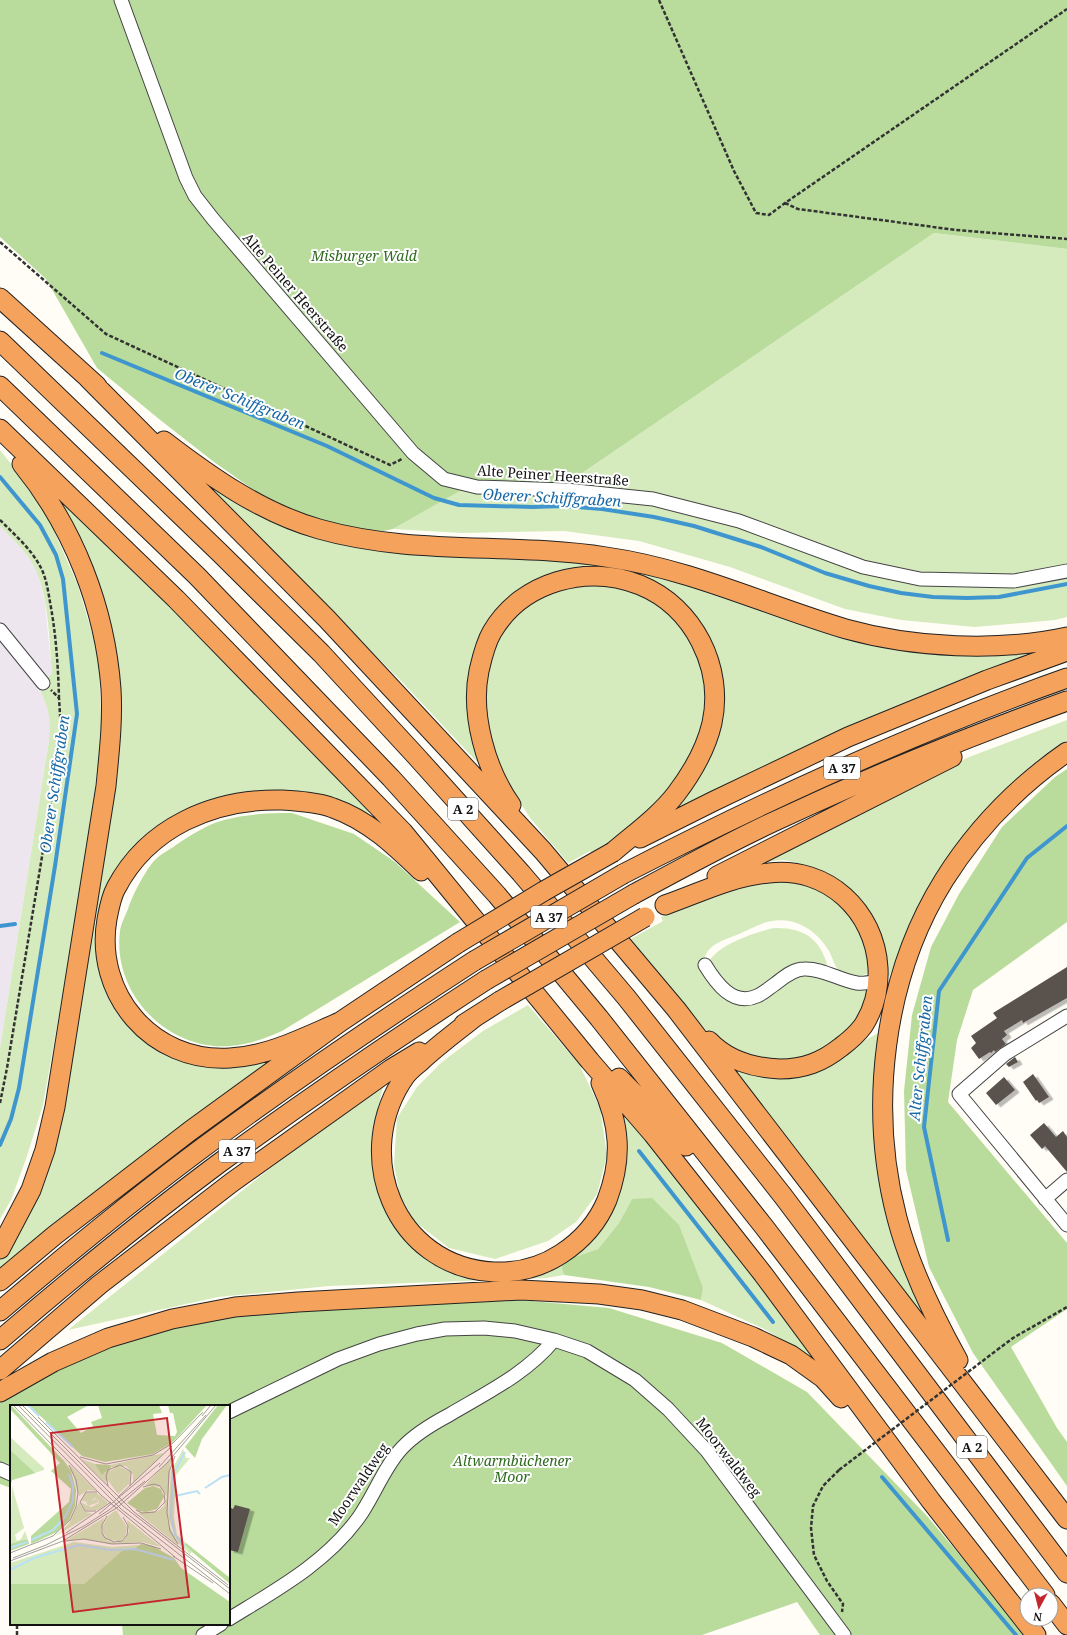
<svg xmlns="http://www.w3.org/2000/svg" width="1067" height="1635" viewBox="0 0 1067 1635" font-family="'Noto Serif',serif">
<style>
.industrial{fill:#eee6ef}
.green{fill:#d5ebbd}
.forest{fill:#b9dc9c}
.lines{fill:none;stroke-linecap:round;stroke-linejoin:round}
.stream{stroke:#3f96cf;stroke-width:4}
.building{fill:#5a524d;filter:url(#shadow)}
.minor-casing{stroke:#444;stroke-width:15}
.highway-casing{stroke:#222;stroke-width:21}
.path{stroke:#333;stroke-width:2.5;stroke-dasharray:4 2;stroke-linecap:butt}
.minor{stroke:#fff;stroke-width:13}
.highway{stroke:#f5a25d;stroke-width:19}
.highway-bridge-casing{stroke:#222;stroke-width:21;stroke-linecap:butt}
.path-bridge{stroke:#333;stroke-width:2.5;stroke-dasharray:4 2;stroke-linecap:butt}
.highway-bridge{stroke:#f5a25d;stroke-width:19}
.labels{text-anchor:middle;dominant-baseline:central;stroke-width:4;stroke-linejoin:round;paint-order:stroke}
.shield{fill:#fff;stroke:#585858;stroke-width:1}
.shield-label{font-size:13px;font-weight:bold;fill:#111}
.park-label{font-size:14px;font-style:italic;fill:#2f6b1f;stroke:#fff}
.street-label{font-size:14px;fill:#111;stroke:#fff}
.water-label{font-size:15px;font-style:italic;fill:#1768a6;stroke:#fff}
.inset-river{fill:none;stroke:#b9e0f7;stroke-width:2}
.inset-road{fill:none;stroke:#a09f9a;stroke-width:1}
.view{fill:#c4262e;fill-opacity:0.15;stroke:#c4262e;stroke-width:2}
.inset-edge{fill:none;stroke:#111;stroke-width:2}
</style>
<defs>
<filter id="shadow"><feDropShadow dx="4.5" dy="2.5" stdDeviation="0" flood-color="#0004"/></filter>
</defs>
<rect width="100%" height="100%" fill="#fffdf5"/>
<path class="industrial" d="M0 526 23 550 33 564 39 577 45 603 52 673 39 688 48 707 50 715 49 740 0 1048Z"/>
<path class="green" d="M934 233 1067 249V617L1055 620 975 627 901 620 845 609 730 567 639 541 564 531 461 533 393 529 460 491 547 497Z
M0 450 42 503 78 586 98 653 102 734 83 880 43 1105 26 1159 11 1200 0 1219V1048L49 740C50 715 50 711 39 688L52 673C49 641 49 591 32 563 24 549 11 538 0 526Z
M39 477 167 598 369 811 368 816 343 805 188 810C167 833 147 855 127 878 118 887 107 896 100 907 91 921 95 957 100 972 105 984 108 995 114 1006 137 1044 183 1071 229 1067 244 1065 259 1061 274 1058L0 1274V1260L10 1245 34 1195 115 669Z
M201 481 235 502 340 544 369 549 397 553 447 556 513 557 563 560 645 570 832 631 1055 647 877 714 679 807 681 799 714 734 698 623 593 569 491 623 479 757 477 762 403 683Z
M605 583 652 598 681 622 704 670 706 707 698 741 688 761 665 796 616 839 592 853 590 851 568 863 531 819 503 777 489 742 483 689 496 641 514 616 540 596 569 586Z
M1067 720V740L1038 762 1004 792 911 928 889 977 886 976C886 964 886 951 882 939 872 900 836 872 797 863 792 862 787 860 782 860 776 860 770 862 764 862L786 849 969 757Z
M781 876 827 892 864 931 869 973C860 977 852 978 843 974 835 970 833 958 829 951 816 929 793 915 767 922 758 925 748 930 739 934 722 941 708 943 703 962L730 1000 801 972 865 989 867 994 863 1012 839 1042 794 1062 748 1057 717 1041 701 1025 629 940 663 921 661 917 723 887Z
M774 928C805 927 822 940 829 971L805 965 756 994 729 991 709 962C717 945 756 932 774 928Z
M528 1005 579 1064 600 1108 607 1155 597 1194 576 1222 548 1241 495 1259 449 1248 414 1221 400 1195 394 1165 397 1118 417 1087 442 1062 483 1031Z
M878 1033C871 1106 872 1180 896 1250 905 1275 916 1299 927 1322L722 1059 759 1073 860 1043Z
M383 1087 374 1125 373 1166 380 1193 426 1254 528 1274 608 1214 618 1101 824 1366 766 1330 701 1300 703 1288 632 1199 619 1223 598 1249 560 1262 564 1275 546 1278 329 1286 218 1297 68 1330 312 1135Z"/>
<path class="forest" d="M0 0H1067V249L934 233 547 497 460 491 393 529 374 533 319 522 274 504 214 462 159 419 97 368 46 279 0 237Z
M1067 769V922L973 990 957 1040 948 1102 1067 1243V1309L1011 1347 1057 1428 1067 1442V1486L973 1353 929 1267 906 1170 904 1091 912 1015 931 947 959 894 1002 827 1055 777Z
M292 813 354 834 395 862 460 922 282 1031C263 1039 251 1044 230 1046 168 1051 112 994 120 931 121 924 125 916 128 909 132 896 145 871 154 861 159 855 169 850 176 845 191 835 206 825 224 820 246 814 269 813 292 813Z
M652 1198 679 1225 703 1288 701 1300 649 1287 564 1275 560 1262 598 1249 619 1223 632 1199Z
M520 1300 609 1308 722 1343 807 1392 927 1516 994 1596 1024 1635H820L797 1602 702 1635H123L122 1624H229V1406H11V1488L0 1484V1402L56 1369 111 1345 173 1326 236 1315 369 1305Z"/>
<g class="lines">
<path class="stream" d="M102 353 327 446 434 498 459 505 533 507 564 506 602 509 654 517 694 526 729 537 761 547 825 573 869 586 901 593 933 597 967 598 999 597 1067 584
M0 477 40 525 56 555 63 579 77 714 55 866 19 1088 11 1119 0 1145
M0 926 15 924
M639 1151 773 1322
M948 1240 924 1127 939 991 1027 858 1067 826
M882 1477 1016 1635"/>
</g>
<path class="building" d="M1067 967V998L1023 1023 1022 1020 1004 1031 1007 1035 1002 1039 1006 1044 995 1052 994 1050 991 1053 990 1052 979 1059 971 1048 976 1043 971 1036 997 1018 993 1013Z
M1015 1057 1018 1062 1009 1067 1006 1064Z
M1033 1074 1049 1097 1039 1103 1037 1100 1036 1101 1023 1082Z
M1004 1077 1015 1090 996 1105 986 1093Z
M1044 1123 1056 1137 1063 1131 1067 1137V1172L1045 1146 1042 1149 1030 1135Z
M235 1505 250 1509 238 1552 229 1550V1514L231 1508 233 1509Z"/>
<g class="lines">
<defs>
<path id="minor" d="M121 0 186 178 195 196 213 219 413 453 444 479 477 487 566 490 653 499 739 521 863 567 920 579 1014 581 1067 571
M0 630 43 683
M705 965C716 983 733 1007 757 996 763 994 769 988 775 984 783 978 793 969 804 969 822 968 839 980 857 983 864 984 872 982 878 981
M1067 1016 1005 1054 959 1094 1067 1225
M1045 1199 1067 1180
M229 1412 338 1359 379 1344 417 1334 445 1329 484 1328 515 1331 554 1340 587 1351 635 1380 668 1409 707 1451 844 1635
M0 1469 11 1474
M229 1619C276 1590 326 1563 359 1517 374 1496 384 1467 402 1448 415 1434 432 1424 449 1415 486 1393 526 1374 554 1340
M203 1635 221 1624"/>
<path id="highway" d="M0 298 97 386
M0 341 220 553 321 653 416 756 521 873 626 997 783 1196 1067 1573
M88 378 327 619 543 851 676 1009 1067 1519
M0 386 197 576 391 778 497 895 599 1018 765 1228 1045 1595
M0 429 176 599 403 832 590 1061 653 1134 763 1274 931 1501 1036 1635
M164 441C211 477 262 513 319 529 414 556 511 542 606 557 691 569 765 605 846 629 914 648 998 652 1067 637
M511 805C486 770 470 714 479 671 482 658 485 644 492 632 522 581 587 564 640 585 694 607 724 668 712 723 706 749 692 773 676 794 659 816 634 834 613 852
M640 838 714 801 848 737 987 680 1067 651
M623 874C767 800 914 732 1067 678
M717 876 952 757
M634 894C680 869 726 844 773 822 869 777 967 737 1067 701
M665 905C699 893 733 876 769 873 827 866 875 911 878 968 879 988 874 1009 863 1026 857 1034 849 1041 841 1047 822 1062 804 1069 780 1069 754 1068 727 1060 709 1041
M475 1017C456 1032 437 1046 420 1062 415 1066 410 1070 406 1075 350 1153 394 1267 494 1272 518 1273 541 1267 561 1254 581 1241 598 1222 607 1200 623 1158 620 1124 601 1083
M340 1022C305 1037 269 1056 230 1058 152 1063 94 994 107 919 109 909 111 897 116 888 148 827 213 799 280 800 297 801 317 802 333 808 368 820 395 846 421 871
M464 1024 500 1001
M619 1078 686 1146
M0 1249 31 1190 45 1150 55 1107 106 786C109 754 113 722 111 689 105 608 74 528 22 464
M0 1281 55 1235 190 1131 340 1022 458 943
M0 1311C67 1254 135 1198 205 1146 293 1081 383 1020 474 961
M0 1340C71 1279 143 1220 218 1164 306 1100 395 1039 486 980
M958 1360C933 1315 910 1268 897 1218 868 1108 883 978 944 880 976 829 1018 786 1067 752
M0 1370 99 1285 231 1183 391 1069 419 1052
M0 1392 53 1362 108 1338 172 1319 235 1307 298 1302 521 1290 599 1294 642 1300 682 1310 753 1337 791 1355 823 1378 841 1398
M1051 1604 1067 1625"/>
</defs>
<use href="#minor" class="minor-casing"/>
<use href="#highway" class="highway-casing"/>
<path class="path" d="M659 0 734 171 756 213 769 215 785 203 1067 9
M785 203 798 209 956 230 1067 239
M0 242 106 334 390 465 402 459
M0 520C14 534 31 549 40 566 46 577 48 590 50 602 56 634 58 665 59 697
M0 1103 7 1068 59 754 61 731 59 698 51 690
M997 1350 1013 1338 1067 1307
M839 1470 823 1486 813 1506 811 1528 814 1555 827 1581 843 1604 842 1612
M17 1635V1624"/>
<use href="#minor" class="minor"/>
<use href="#highway" class="highway"/>
<defs>
<path id="highway-bridge" d="M458 943 544 891 613 852
M474 961 623 874
M486 980 634 894
M500 1001 645 917"/>
</defs>
<use href="#highway-bridge" class="highway-bridge-casing"/>
<path class="path-bridge" d="M839 1470 997 1350"/>
<use href="#highway-bridge" class="highway-bridge"/>
</g>
<g class="labels">
<g class="shield">
<rect x="824" y="757" width="36" height="22" rx="3"/>
<rect x="448" y="798" width="30" height="22" rx="3"/>
<rect x="531" y="906" width="36" height="22" rx="3"/>
<rect x="219" y="1140" width="36" height="22" rx="3"/>
<rect x="957" y="1436" width="30" height="22" rx="3"/>
</g>
<g class="shield-label">
<text x="842" y="768">A 37</text>
<text x="463" y="809">A 2</text>
<text x="549" y="917">A 37</text>
<text x="237" y="1151">A 37</text>
<text x="972" y="1447">A 2</text>
</g>
<g class="park-label">
<text x="364" y="255">Misburger Wald</text>
<text x="512" y="1460">Altwarmbüchener<tspan x="512" dy="16">Moor</tspan></text>
</g>
<g class="street-label">
<text transform="translate(296 292) rotate(49)">Alte Peiner Heerstraße</text>
<text transform="translate(553 475) rotate(4)">Alte Peiner Heerstraße</text>
<text transform="translate(729 1457) rotate(52)">Moorwaldweg</text>
<text transform="translate(358 1484) rotate(-56)">Moorwaldweg</text>
</g>
<g class="water-label">
<text transform="translate(240 398) rotate(22)">Oberer Schiffgraben</text>
<text transform="translate(552 497) rotate(3)">Oberer Schiffgraben</text>
<text transform="translate(54 784) rotate(-82)">Oberer Schiffgraben</text>
<text transform="translate(920 1058) rotate(-84)">Alter Schiffgraben</text>
</g>
</g>
<g transform="translate(10 1405)">
<rect width="220" height="220" fill="#fffdf5"/>
<path d="M0 32 34 63V65L0 76ZM173 44 176 53H180L166 70 164 112 167 130 176 138 174 139 182 147 180 149 168 138 158 113 161 66ZM154 48 123 78V70L116 61 101 62 96 78 71 54 85 59 94 69 100 60ZM164 51 160 60 157 115 169 141 128 108 148 106 154 101 157 92 151 82 135 80ZM60 60 86 86 78 85 69 91ZM108 61 120 67 119 79 108 89 97 74 100 66ZM2 81 14 123 5 130 7 136 11 134 15 126 18 135 0 139ZM76 88H87L98 98 88 105H75L71 97 78 101 76 97H78L86 94 89 97 78 101 82 102 89 98V96L85 93 79 97 71 96ZM69 97 74 106 82 109 44 132 59 119ZM106 105 117 122 115 132 109 136 98 135 93 128V121L98 111ZM94 113 91 127 98 136 107 138 115 134 119 126 117 115 151 142 132 137 101 139 72 134 55 136ZM64 137 102 142 129 140 122 145H113L74 179H0V158Z" fill="#d5ebbd"/>
<path d="M1 0 55 57 61 66 66 85 65 101 59 115 47 127 21 139V131L59 97 61 84 41 66 50 58 0 4ZM19 0H79L57 12 71 28 83 21 81 17 92 13 88 0H149L152 8 143 9 147 30 165 31 167 27 163 8H160L158 0H197L163 37 143 49 95 57 72 51ZM208 0H217L192 34 185 53 175 42ZM0 45 25 68 2 75 0 82ZM85 59 100 60 101 62 92 70ZM143 81 151 84 154 92 147 104 136 107 129 106 117 98 135 83ZM14 135H18L19 139 0 146V139ZM176 138 220 173V179L181 146 174 139ZM131 139 143 141 164 153 171 163 220 197V220H0V179H74L113 145H122Z" fill="#b9dc9c"/>
<path class="inset-river" d="M18 0 29 11M36 17 63 42M195 83 212 72 220 70M165 91 187 86 190 89M21 135 43 125 55 112 63 96V81L59 69M175 142 165 130 161 111 163 70 175 47M0 143 17 137M0 165 24 153 69 140 101 145 125 144 164 155"/>
<path class="inset-road" d="M3 0 92 91 165 152M8 0 111 104 220 189M12 0 113 101 220 184M192 11 201 0M28 12 124 107 218 180M165 51 159 67 157 108 160 126 168 139M70 52 96 59 143 50 163 38 193 7M149 62 196 10M98 81 96 71 98 65 110 60 121 67 120 81M108 92 162 41M126 105 132 108 145 107 155 97 154 87 150 81 144 79 133 82M86 106H75L70 97 76 87H87M89 109 150 58M97 111 92 120V128L95 133 104 137 112 136 117 130 118 121 113 112M56 128 101 97M55 136 74 134 102 139 131 138 151 144M0 148 43 131 60 115 66 102 68 88 66 75 59 60M163 151 203 178M3 153 36 140 74 121 99 105 135 76M0 156 53 136 108 102 157 58 206 0"/>
<path class="view" d="M157 13 179 192 63 207 41 28Z"/>
<rect width="220" height="220" class="inset-edge"/>
</g>
<g transform="translate(1039 1607) rotate(187)"><circle r="19" fill="#ffffff" stroke="#a0a0a0"/>
<path d="M0-3L7 15L0 10L-7 15Z" fill="#c4262e"/>
<text y="-6" font-size="11" font-weight="bold" text-anchor="middle" fill="#111111">N</text>
</g>
</svg>
